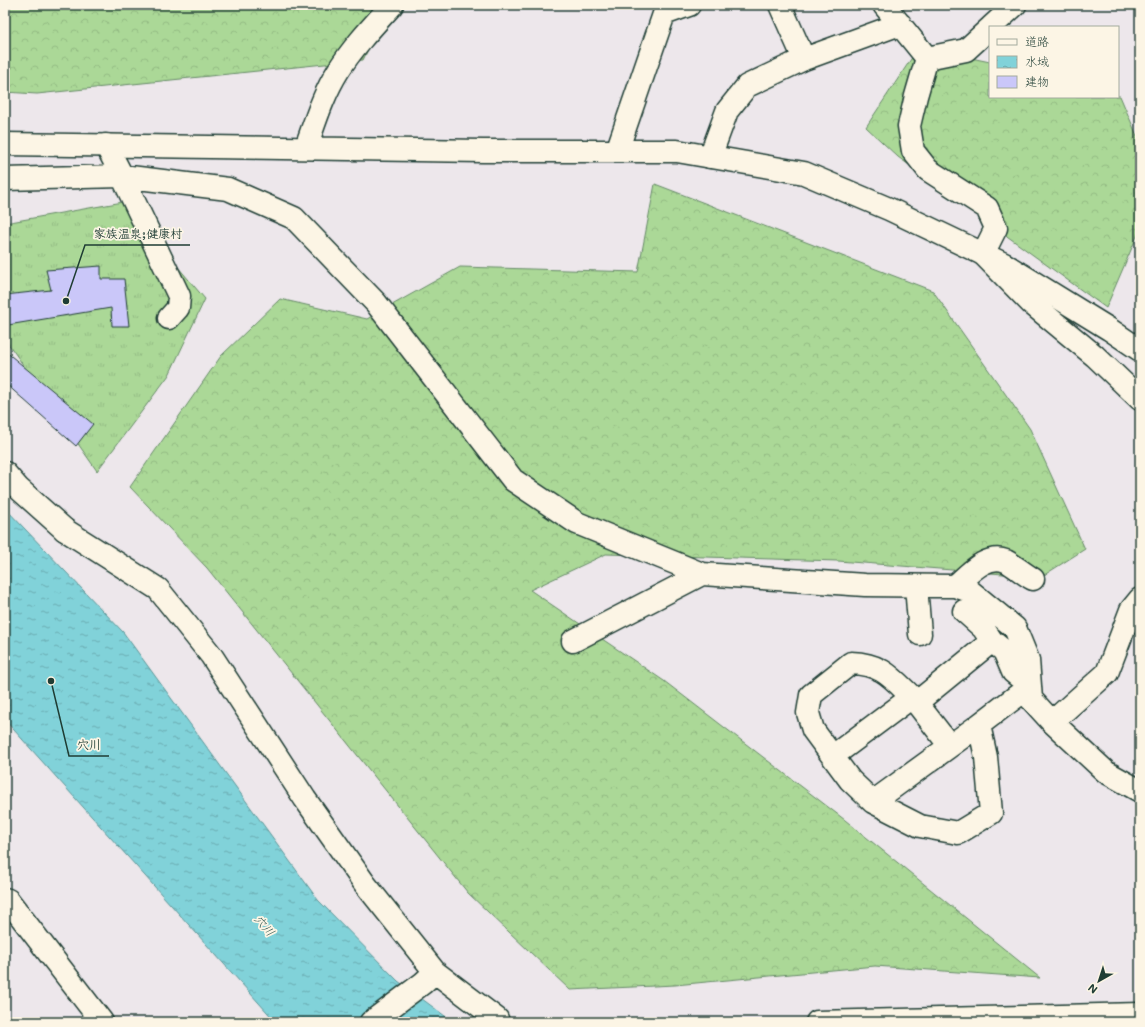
<svg xmlns="http://www.w3.org/2000/svg" width="1145" height="1027" viewBox="0 0 1145 1027" font-family="Mali,'Klee One',sans-serif">
<style>
.grass{fill:url(#grass-tufts);stroke:#658a66}
.forest{fill:url(#forest-crowns);stroke:#658a66}
.water{fill:url(#water-ripples);stroke:#5a9697}
.building{fill:#cac7f9;stroke:#1f3d34}
.lines{fill:none;stroke-linecap:round;stroke-linejoin:round}
.minor-casing{stroke:#1f3d34;stroke-width:25}
.tertiary-casing{stroke:#1f3d34;stroke-width:25}
.minor{stroke:#fcf5e5;stroke-width:22}
.tertiary{stroke:#fcf5e5;stroke-width:22}
.labels{text-anchor:middle;dominant-baseline:central;stroke-width:3.5;stroke-linejoin:round;paint-order:stroke}
.water-label{font-size:12px;font-style:italic;fill:#335b55;stroke:#fcf5e5}
.leader{fill:none;stroke:#1f3d34;stroke-width:1.5}
.callout-dot{fill:#1f3d34;stroke:#fcf5e5;stroke-width:1.5}
.callout-label{font-size:12px;text-anchor:middle;font-weight:bold;fill:#1f3d34;stroke:#fcf5e5;stroke-width:3.5;stroke-linejoin:round;paint-order:stroke}
</style>
<defs>
<pattern id="grass-tufts" width="24" height="20" patternUnits="userSpaceOnUse"><rect width="24" height="20" fill="#abd897"/><path d="M3 7l-1-3M5 7V3M7 7l1-3M15 17l-1-3M17 17v-4M19 17l1-3" fill="none" stroke="#93ba83"/></pattern>
<pattern id="forest-crowns" width="20" height="18" patternUnits="userSpaceOnUse"><rect width="20" height="18" fill="#abd897"/><path d="M2 6a3 3 0 1 1 6 0M12 15a3 3 0 1 1 6 0" fill="none" stroke="#93ba83"/></pattern>
<pattern id="water-ripples" width="26" height="14" patternUnits="userSpaceOnUse"><rect width="26" height="14" fill="#81d2d9"/><path d="M2 4q2-2 4 0t4 0M15 11q2-2 4 0t4 0" fill="none" stroke="#69acb1"/></pattern>
</defs>
<rect width="100%" height="100%" fill="#ede7eb"/>
<filter id="ink" filterUnits="userSpaceOnUse"><feTurbulence type="fractalNoise" baseFrequency=".025" numOctaves="2"/><feDisplacementMap in="SourceGraphic" scale="8" xChannelSelector="R" yChannelSelector="G"/><feConvolveMatrix kernelMatrix="1 2 1 2 8 2 1 2 1" color-interpolation-filters="sRGB"/></filter>
<g filter="url(#ink)">
<path class="grass" d="M123 202 205 299 169 375 97 471 5 339V223Z"/>
<path class="forest" d="M5 5H390L363 60 37 94 5 92Z
M919 47 990 62V97L1120 96 1140 143V229L1106 308 898 157 866 127Z
M655 184 933 291 1030 429 1085 549 1041 577 838 561 606 554 530 590 664 681 845 820 1040 978 875 966 675 985 570 990 468 893 207 568 130 487 221 356 280 299 367 319 460 267 638 272Z"/>
<path class="water" d="M5 508 123 632 318 900 398 981 453 1022H276L5 720Z"/>
<path class="building" d="M101 266V279H124L129 326H112L111 308 8 325 5 307V295L51 290 46 270Z
M5 351 93 424 76 446 5 383Z"/>
<g class="lines">
<defs>
<path id="minor" d="M884 5 927 58 916 96 909 126 913 151 928 170 987 208 996 228 983 254 1031 303 1095 356 1140 399
M991 27 1015 5
M927 58 966 50 990 28
M804 59 900 24
M106 145 122 176 228 189 294 218 376 303 513 480 577 523 702 574 865 585 955 586 970 591 1015 628 1028 660 1031 699 1052 722 1106 772 1140 791
M617 151 664 14 689 5
M710 157 727 111 747 86 804 59 780 5
M5 179 122 176 179 296 178 308 169 318
M65 530 158 589 211 655 305 799 365 884 435 972 497 1019 498 1022
M916 586 920 634
M955 586C968 575 986 553 1006 561 1015 566 1024 574 1033 579
M573 641 702 574
M912 697 950 746
M916 703 992 641 983 628 964 611
M1052 722 1107 673 1131 610 1140 599
M979 725 873 802 920 826 958 833 991 813 986 757 979 725 1030 686 1013 672 1004 651 992 641
M833 756 912 697C891 677 882 664 851 663L811 695 808 713 813 730 850 780 873 802
M5 899 8 900 102 1022
M371 1022 423 983 435 972"/>
<path id="tertiary" d="M5 144 483 151H677L804 173 889 209 1004 264 1109 329 1140 350
M306 147C315 122 323 95 338 71 353 47 373 26 392 5
M5 473 18 488 65 530
M817 1022 1140 1014"/>
</defs>
<use href="#minor" class="minor-casing"/>
<use href="#tertiary" class="tertiary-casing"/>
<use href="#minor" class="minor"/>
<use href="#tertiary" class="tertiary"/>
</g>
</g>
<g class="labels">
<g class="water-label">
<text transform="translate(265 925) rotate(49)">穴川</text>
</g>
</g>
<path class="leader" d="M66 301L85 245H190M51 681L69 756H109"/>
<g class="callout-dot">
<circle cx="66" cy="301" r="4"/>
<circle cx="51" cy="681" r="4"/>
</g>
<g class="callout-label">
<text x="138" y="238">家族温泉;健康村</text>
<text x="89" y="749">穴川</text>
</g>
<rect width="1145" height="1027" fill="none" stroke="#fcf5e5" stroke-width="20"/>
<rect x="10" y="10" width="1125" height="1007" fill="none" stroke="#1f3d34" stroke-width="1.5" filter="url(#ink)"/>
<rect x="989" y="26" width="130" height="72" fill="#fcf5e5" stroke="#a4ab9e"/>
<rect x="997" y="39" width="20" height="6" fill="#fcf5e5" stroke="#a4ab9e"/>
<text x="1025" y="46" font-size="12" fill="#1f3d34">道路</text>
<rect x="997" y="56" width="20" height="12" fill="url(#water-ripples)" stroke="#a4ab9e"/>
<text x="1025" y="66" font-size="12" fill="#1f3d34">水域</text>
<rect x="997" y="76" width="20" height="12" fill="#cac7f9" stroke="#a4ab9e"/>
<text x="1025" y="86" font-size="12" fill="#1f3d34">建物</text>
<g transform="translate(1099 981) rotate(219)" stroke="#fcf5e5" stroke-width="3" paint-order="stroke">
<path d="M0-3L7 15L0 10L-7 15Z" fill="#1f3d34"/>
<text y="-6" font-size="11" font-weight="bold" text-anchor="middle" fill="#1f3d34">N</text>
</g>
</svg>
